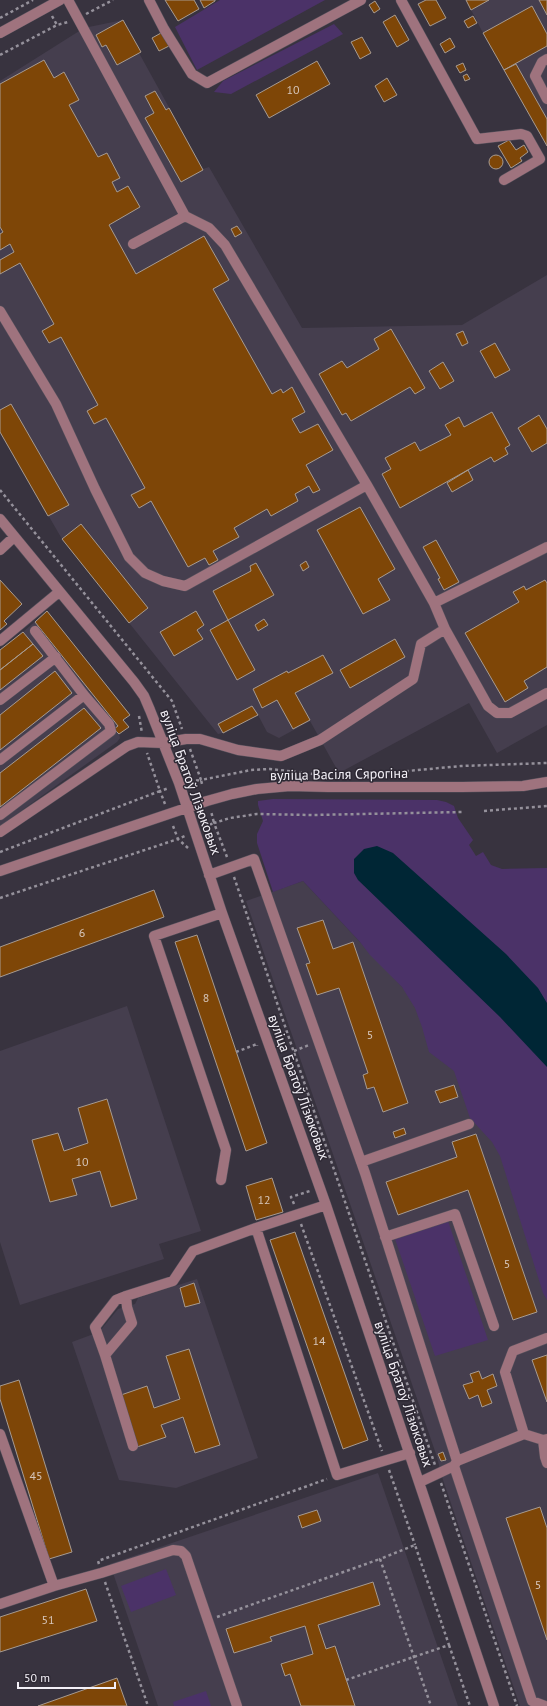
<svg xmlns="http://www.w3.org/2000/svg" width="547" height="1706" viewBox="0 0 547 1706" font-family="'PT Sans',sans-serif">
<style>
.built{fill:#453e4e}
.green{fill:#4b3268}
.water{fill:#002635}
.building{fill:#7e4607;stroke:#a79b91}
.lines{fill:none;stroke-linecap:round;stroke-linejoin:round}
.minor-casing{stroke:#56515c;stroke-width:11}
.path{stroke:#95919b;stroke-width:2.5;stroke-dasharray:3 3;stroke-linecap:butt}
.minor{stroke:#9f737e;stroke-width:10}
.labels{text-anchor:middle;dominant-baseline:central;stroke-width:3;stroke-linejoin:round;paint-order:stroke}
.number-label{font-size:12px;fill:#d6c6bb}
.street-label{font-size:14px;fill:#f3f0f7;stroke:#2e2934}
</style>
<rect width="100%" height="100%" fill="#38333f"/>
<path class="built" d="M466 0H547V146L483 33Z
M123 20 141 52 139 53 203 169 209 167 302 328 462 325 547 275V725L497 753 469 703 339 773 310 721 279 738 267 732 258 715 223 733 218 734 62 539 0 432V81L84 28Z
M47 611 130 715 123 720 129 727 119 734 120 738 117 742 0 826V670L33 644 23 632Z
M303 881 507 1099 547 1175V1706H520L443 1480 436 1454 246 901Z
M127 1006 201 1231 159 1244 164 1259 20 1305 0 1242V1051Z
M197 1279 258 1458 176 1488 119 1480 72 1342 99 1332 118 1309 135 1304 138 1298Z
M378 1473 458 1706H158L110 1564Z"/>
<path class="green" d="M220 0H325L197 70 175 27Z
M334 24 343 34 231 94 214 92 223 81Z
M273 799 437 800 446 802 454 806 458 818 473 840 469 845 476 856 483 852 491 865 502 869 547 868V1300L543 1293 500 1156 492 1142 470 1118 454 1071 429 1052 422 1027 415 1008 402 987 370 955 360 942 303 881 273 892 257 843V834L263 821 258 805V801Z
M447 1218 488 1340 435 1356 394 1236Z
M166 1569 176 1595 131 1612 121 1586Z
M206 1691 211 1706H174L173 1702Z"/>
<path class="water" d="M377 846 393 853 506 954 538 988 547 1003V1067L500 1017 358 880 354 873V859L364 849Z"/>
<path class="building" d="M165 0H194L199 9 178 21Z
M200 0H215V1L204 8Z
M426 0H436L446 18 430 26 418 4Z
M466 0H489L471 10Z
M539 0H547V15Z
M375 1 380 9 374 13 369 5Z
M532 6 547 34V46L504 70 483 33Z
M395 15 409 40 397 47 383 22Z
M473 16 477 23 468 28 464 21Z
M123 20 141 52 117 65 106 45 102 47 96 35Z
M161 33 169 46 159 51 152 38Z
M362 37 371 53 360 59 351 42Z
M450 38 455 47 445 53 440 44Z
M44 60 54 78 64 72 79 100 69 105 98 157 107 153 120 178 112 182 117 192 128 186 140 207 109 225 136 274 204 236 229 280 213 289 272 394 281 389 283 393 292 387 305 412 292 419 300 433 318 424 333 450 306 465 320 490 313 493 309 486 295 494 298 501 271 516 267 509 234 528 239 537 213 551 218 560 209 565 205 558 188 567 151 501 139 508 131 495 145 488 106 418 94 424 87 411 98 405 61 337 49 343 42 331 54 324 20 263 0 274V260L14 252 10 244 0 250V234L3 232 0 227V84Z
M317 61 330 84 269 118 256 95Z
M463 63 466 70 460 73 456 66Z
M516 64 547 119V146L504 70Z
M467 74 470 79 465 81 463 76Z
M387 78 397 95 384 102 375 86Z
M155 91 166 110 169 108 203 170 181 182 145 118 154 113 145 96Z
M509 140 516 150 524 145 528 152 520 158 522 161 511 168 498 146Z
M489 162a7 7 0 1 1 14 0a7 7 0 1 1-14 0Z
M237 226 242 233 235 237 231 229Z
M391 329 425 388 415 394 410 387 351 421 346 413 342 415 319 374 342 361 347 368 379 349 374 339Z
M463 331 468 343 462 346 456 334Z
M495 343 510 370 495 378 480 351Z
M443 362 454 381 440 389 429 371Z
M11 404 69 505 48 516 0 432V410Z
M492 412 510 445 505 448 508 454 494 462 491 457 400 508 382 474 391 469 385 458 415 442 420 451 451 435 445 425 459 417 464 427Z
M539 415 547 429V443L532 452 518 428Z
M468 470 473 480 452 492 447 483Z
M360 507 395 569 378 579 390 600 363 614 317 530Z
M81 524 148 608 129 623 62 539Z
M436 540 459 582 444 590 438 579 440 578 423 547Z
M306 561 309 567 303 571 300 565Z
M256 563 274 595 228 620 213 591 251 571 250 566Z
M0 580 22 604 4 621 7 624 0 630Z
M545 580 547 583V667L524 681 528 688 505 702 465 633 519 602 513 592 524 586 526 590Z
M47 611 130 715 123 720 129 727 119 734 114 729 118 726 35 622Z
M196 611 204 625 197 630 203 639 174 656 160 632Z
M264 619 268 625 258 631 255 625Z
M228 620 255 670 237 680 210 630Z
M23 632 33 644 0 670V650Z
M395 639 405 657 350 688 340 670Z
M33 644 43 656 0 690V670Z
M323 655 333 673 295 693 310 720 293 729 277 700 262 708 253 689 287 671 288 673Z
M55 671 72 693 0 750V715Z
M252 706 258 715 223 733 218 724Z
M84 708 101 728 0 807V773Z
M154 890 164 917 0 977V947Z
M323 920 333 949 353 942 408 1103 383 1112 374 1087 367 1089 363 1075 368 1073 339 988 317 995 306 964 310 963 297 928Z
M197 935 267 1143 246 1151 175 942Z
M454 1085 458 1097 440 1103 435 1091Z
M107 1099 137 1199 111 1207 100 1171 72 1179 77 1195 50 1202 32 1140 58 1133 64 1151 88 1143 78 1108Z
M404 1128 406 1134 395 1138 393 1132Z
M476 1134 537 1312 513 1320 468 1190 398 1215 386 1182 457 1157 452 1142Z
M272 1178 283 1212 256 1220 246 1186Z
M295 1232 368 1440 343 1449 270 1240Z
M194 1283 200 1303 185 1307 180 1288Z
M189 1349 220 1445 195 1453 183 1417 161 1425 166 1437 137 1447 121 1395 147 1386 154 1408 180 1399 166 1356Z
M547 1355V1402L532 1360Z
M479 1371 482 1379 493 1374 497 1386 487 1390 492 1403 482 1407 478 1395 469 1399 463 1385 473 1382 470 1374Z
M19 1380 72 1552 49 1559 0 1399V1386Z
M443 1452 446 1460 441 1461 438 1454Z
M540 1507 547 1528V1640L506 1518Z
M317 1510 321 1521 302 1528 298 1516Z
M373 1582 380 1605 318 1625 326 1649 335 1646 355 1706H301L290 1674 285 1676 281 1664 313 1654 305 1626 270 1637 272 1641 234 1653 226 1629Z
M86 1589 97 1621 0 1652V1617Z
M117 1678 127 1706H38Z"/>
<g class="lines">
<defs>
<path id="minor" d="M149 0 164 29 192 74 207 83 361 0
M401 0 477 139 521 134 527 136 540 159 504 180
M0 33 60 0
M547 59 542 62 535 76 547 99
M133 244 185 216
M0 311 56 404 95 489 129 557 145 573 163 581 185 586 367 485 225 245 209 228 185 216 68 0
M367 485 434 603 547 547
M0 519 134 682 144 696 150 710 179 783 222 913 326 1205 494 1706
M0 550 14 537
M434 603 445 629 488 706 497 713H510L547 693
M0 641 59 592
M0 700 56 657
M0 760 84 695
M0 815 111 731 109 724 84 695 35 631
M0 832 127 746 138 742 163 743 186 739H200L238 750 281 756 320 740 413 679 421 644 445 629
M0 871 207 801 232 794 257 789 290 786 328 787H462L523 786 547 782
M209 875 254 859 365 1173 457 1461
M361 1162 469 1124
M221 1180 226 1150 154 936 222 913
M256 1228 337 1475 410 1453
M385 1237 455 1214 494 1326
M105 1355 95 1327 116 1300 126 1296
M0 1434 54 1586 0 1604
M524 1434 543 1440 547 1439
M543 1440 545 1457 547 1463
M133 1446 105 1355 132 1323 127 1307 126 1296 173 1281 193 1251 256 1228 326 1205
M454 1466 532 1701 545 1706
M420 1482 454 1466 457 1461 524 1434 505 1372 513 1351 547 1338
M54 1586 101 1573 173 1550 181 1551 186 1556 237 1706"/>
</defs>
<use href="#minor" class="minor-casing"/>
<path class="path" d="M86 14 113 0
M52 16 57 25
M0 18 33 0
M0 55 57 25 68 22
M0 490 172 701 182 729
M139 716 142 733
M190 749 201 780 251 770 270 769 314 774
M376 774 461 766 547 763
M190 781 201 780 202 784
M165 804 160 791 169 788
M484 811 547 806
M173 826 178 839 185 836
M204 827 214 823 211 811
M0 852 160 791 147 753
M227 857 214 823 230 818 257 814 312 815 462 812
M234 877 435 1465
M0 898 178 839 188 848
M294 1051 309 1045
M236 1052 257 1044V1046
M294 1204 291 1197 310 1191
M301 1224 382 1451
M389 1470 415 1545
M441 1483 517 1706
M99 1564 98 1561 327 1479
M105 1582 148 1706
M217 1617 380 1559
M449 1645 470 1706
M346 1680 449 1645 415 1545 380 1559 431 1706"/>
<use href="#minor" class="minor"/>
</g>
<g class="labels">
<g class="number-label">
<text x="293" y="89">10</text>
<text x="82" y="932">6</text>
<text x="206" y="997">8</text>
<text x="370" y="1034">5</text>
<text x="82" y="1161">10</text>
<text x="264" y="1199">12</text>
<text x="507" y="1263">5</text>
<text x="319" y="1340">14</text>
<text x="36" y="1475">45</text>
<text x="538" y="1584">5</text>
<text x="48" y="1619">51</text>
</g>
<g class="street-label">
<text transform="translate(339 774) rotate(-1)">вуліца Васіля Сярогіна</text>
<text transform="translate(191 782) rotate(70)">вуліца Братоў Лізюковых</text>
<text transform="translate(299 1087) rotate(70)">вуліца Братоў Лізюковых</text>
<text transform="translate(404 1394) rotate(71)">вуліца Братоў Лізюковых</text>
</g>
</g>
<path d="M18 1682v6h97v-6" fill="none" stroke="#f3f0f7" stroke-width="2"/>
<text x="24" y="1682" font-size="12" fill="#f3f0f7" stroke="#2e2934" stroke-width="3" paint-order="stroke">50 m</text>
</svg>
